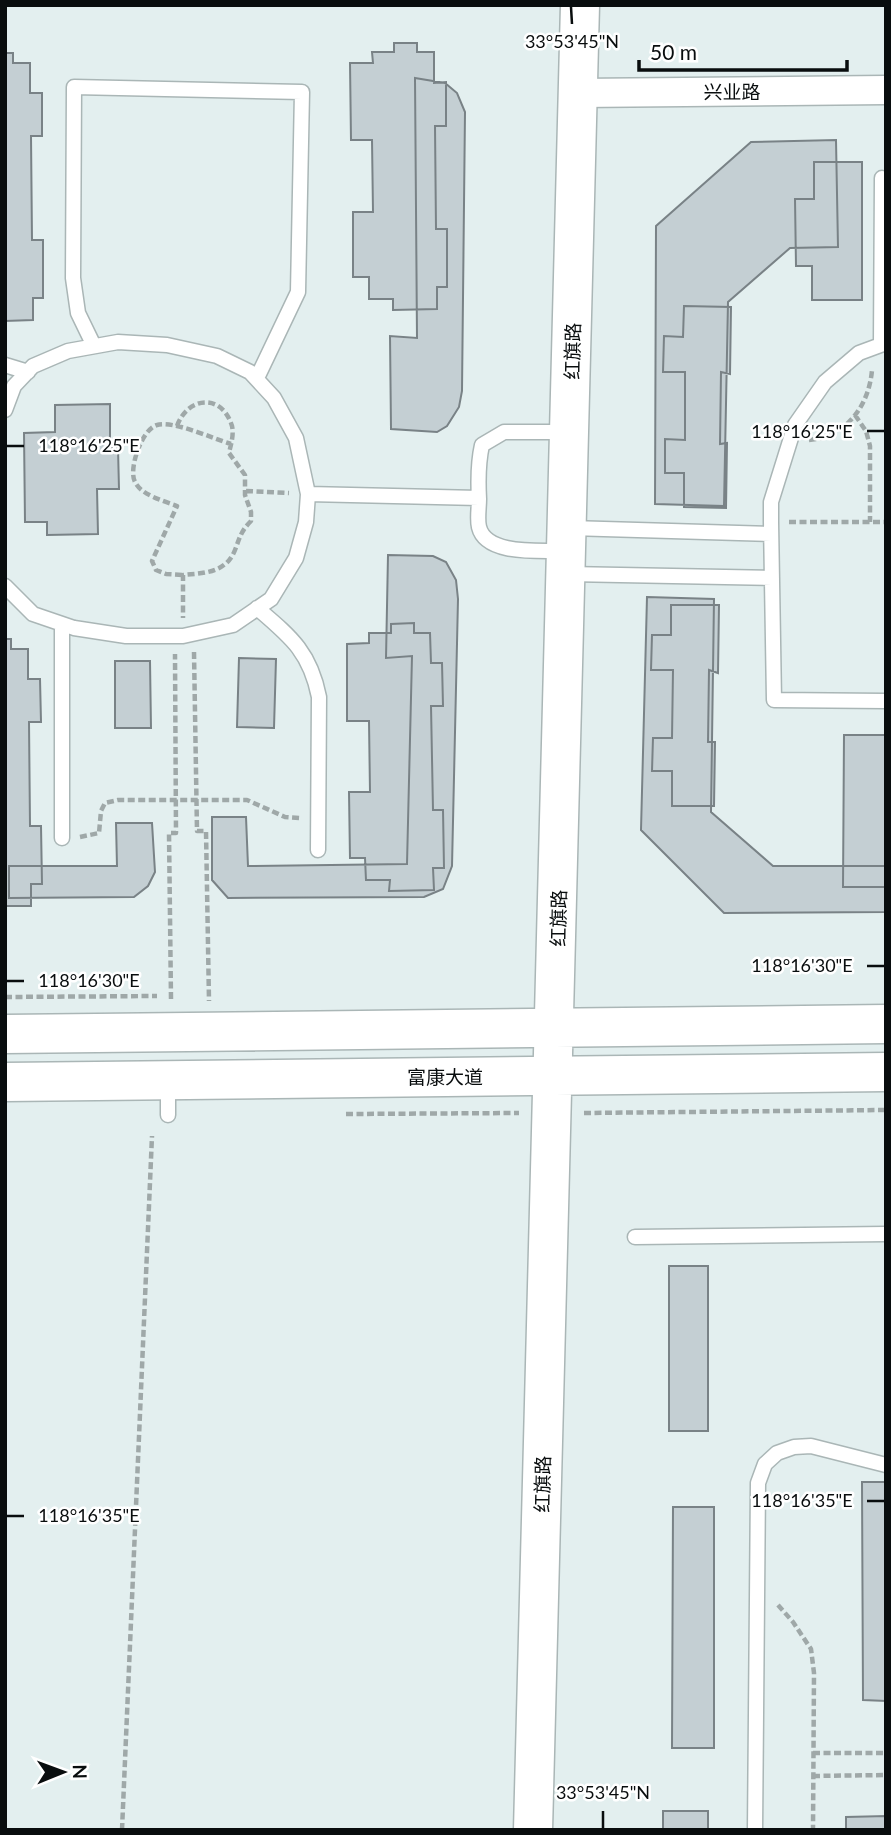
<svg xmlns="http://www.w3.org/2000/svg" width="891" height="1835" viewBox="0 0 891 1835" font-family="Lato,'Noto Sans SC',sans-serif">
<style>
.building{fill:#c4cfd3;stroke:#798286;stroke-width:2}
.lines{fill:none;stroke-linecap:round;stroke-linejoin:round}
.lane-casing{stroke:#aab6b6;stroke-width:17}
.street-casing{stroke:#aab6b6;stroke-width:31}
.secondary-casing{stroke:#aab6b6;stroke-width:41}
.path{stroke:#9fa8a8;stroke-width:4.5;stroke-dasharray:7 3.5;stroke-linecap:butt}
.lane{stroke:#fff;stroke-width:14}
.street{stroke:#fff;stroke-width:28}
.secondary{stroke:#fff;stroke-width:38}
.ticks{fill:none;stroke:#090d0e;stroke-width:2.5}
.labels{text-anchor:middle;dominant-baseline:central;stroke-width:5;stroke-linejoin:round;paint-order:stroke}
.street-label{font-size:19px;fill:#090d0e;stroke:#fff}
.ticks-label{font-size:18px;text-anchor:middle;fill:#090d0e;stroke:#fff;stroke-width:5;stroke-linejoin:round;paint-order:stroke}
</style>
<rect width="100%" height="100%" fill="#e3efef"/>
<path class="building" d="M394 43H417V52H434V83L446 82V126H435L436 229H447V287H437V309L393 310V299H369V277H353V212H373L372 140H351L350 63H373L372 52H394Z
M5 53H13V63H30V93H42V136H31L32 240H43V298H33V320L5 321Z
M415 78 445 83 457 93 465 112 462 391 459 407 447 426 437 432 391 429 390 336 417 338Z
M836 140 838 247 790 248 728 302 724 506 655 504 656 226 751 142Z
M814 162H862V300H812V266H796L795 199H814Z
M684 306 731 307 730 374 721 372 720 444 727 443 726 508 684 507V473H665V439L685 440V372H663L664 336 683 337Z
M110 404V448H118L119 489H97L98 534 47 535V522H25L24 433 55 432V405Z
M388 555 433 556 446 562 456 580 458 599 452 866 443 889 424 897 228 898 212 880V817H246L248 866 407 864 412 656 386 658Z
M647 597 714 599 711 812 773 866H886V912L724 913 641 830Z
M671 605H719L718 673 709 670 708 742H715L714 806H672V771H652L653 738H672L673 670H651L652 635H671Z
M414 623V633H430L431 663H442L443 706H431L433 810H443L444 868H433L434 890 389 891 390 880H366L365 858H350L349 792H370L369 721H347V644L369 643V633H391V624Z
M5 639H11V649H28V679H40L41 722H29L30 826H41L42 884H31V906H5Z
M239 658 276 659 274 728 237 727Z
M115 661H150L151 728H115Z
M844 735H886V887H843Z
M116 823H152L155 872 148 886 134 897 9 898V866H117Z
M669 1266H708V1431H669Z
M862 1482H886V1701L863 1700Z
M673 1507H714V1748H672Z
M663 1811H708V1830H663Z
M886 1816V1830H846V1817Z"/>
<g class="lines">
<defs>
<path id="lane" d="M886 343 859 353 825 382 795 425 771 502V522L774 700 886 701
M881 344 882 178
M94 346 78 313 73 278 74 87 302 92 298 292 257 378
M5 365 28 372
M5 410 14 386 33 366 68 351 118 342 167 345 217 356 250 372 274 398 296 438 308 494 306 522 296 558 271 599 233 625 183 636H126L74 628 33 614 5 586
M308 494 479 498
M570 528 771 534
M564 551C541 550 486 556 479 527 477 519 479 508 479 499 478 481 478 463 482 445L504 432H569
M568 574 772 578
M257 608C291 637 310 652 319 697L318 850
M62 838V624
M168 1081V1115
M635 1237 886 1234
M755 1830 758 1483 765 1464 777 1453 794 1447 811 1446 886 1465"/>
<path id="street" d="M579 93 886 90"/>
<path id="secondary" d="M5 1034 886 1024
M5 1082 886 1072
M533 1830 580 5"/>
</defs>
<use href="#lane" class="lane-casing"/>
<use href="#street" class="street-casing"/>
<use href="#secondary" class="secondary-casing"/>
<path class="path" d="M855 415 866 431 870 446V522
M177 426C188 396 222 393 232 426 234 435 231 444 229 453L245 475V495L251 512V521C241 531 240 537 235 550 226 573 204 573 183 575V618
M809 440C846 437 869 406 872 370
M246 491 289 493
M789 522H886
M182 575 166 574 156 570 152 561 177 506C164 501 141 495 135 482 128 469 142 429 157 425 173 420 214 439 231 444
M194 652 197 831H206L209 1001
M80 837 99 833 101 811 105 803 118 800H247L285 817 300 818
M5 997 157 996
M171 999 169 833H176L175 654
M584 1113 886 1110
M346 1114 519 1113
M778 1605 793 1622 811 1649 814 1673 813 1830
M813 1753H886
M813 1776 886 1775
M122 1830 152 1136"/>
<use href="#lane" class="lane"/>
<use href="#street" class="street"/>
<use href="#secondary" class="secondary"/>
</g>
<path class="ticks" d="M571 7 572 24M867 431H884M7 446H24M867 966H884M7 981H24M867 1501H884M7 1516H24M603 1811V1828"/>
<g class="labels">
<g class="street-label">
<text x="732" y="91">兴业路</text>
<text transform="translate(572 351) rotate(-89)">红旗路</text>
<text transform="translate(558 918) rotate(-89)">红旗路</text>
<text x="445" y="1076">富康大道</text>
<text transform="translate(542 1484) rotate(-89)">红旗路</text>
</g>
</g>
<g class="ticks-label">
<text x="572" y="48">33°53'45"N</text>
<text x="802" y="438">118°16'25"E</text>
<text x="89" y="452">118°16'25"E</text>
<text x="802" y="972">118°16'30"E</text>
<text x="89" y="987">118°16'30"E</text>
<text x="802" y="1507">118°16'35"E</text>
<text x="89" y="1522">118°16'35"E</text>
<text x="603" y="1799">33°53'45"N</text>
</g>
<rect width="891" height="1835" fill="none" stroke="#090d0e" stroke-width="14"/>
<g transform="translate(63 1772) rotate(89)" stroke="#ffffff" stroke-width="5" paint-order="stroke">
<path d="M0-5L12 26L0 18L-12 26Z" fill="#090d0e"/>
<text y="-10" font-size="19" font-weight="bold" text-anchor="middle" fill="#090d0e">N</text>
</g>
<path d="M639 60v10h208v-10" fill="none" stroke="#090d0e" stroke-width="3.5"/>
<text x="650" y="60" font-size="21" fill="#090d0e" stroke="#ffffff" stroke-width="5" paint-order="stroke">50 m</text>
</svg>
